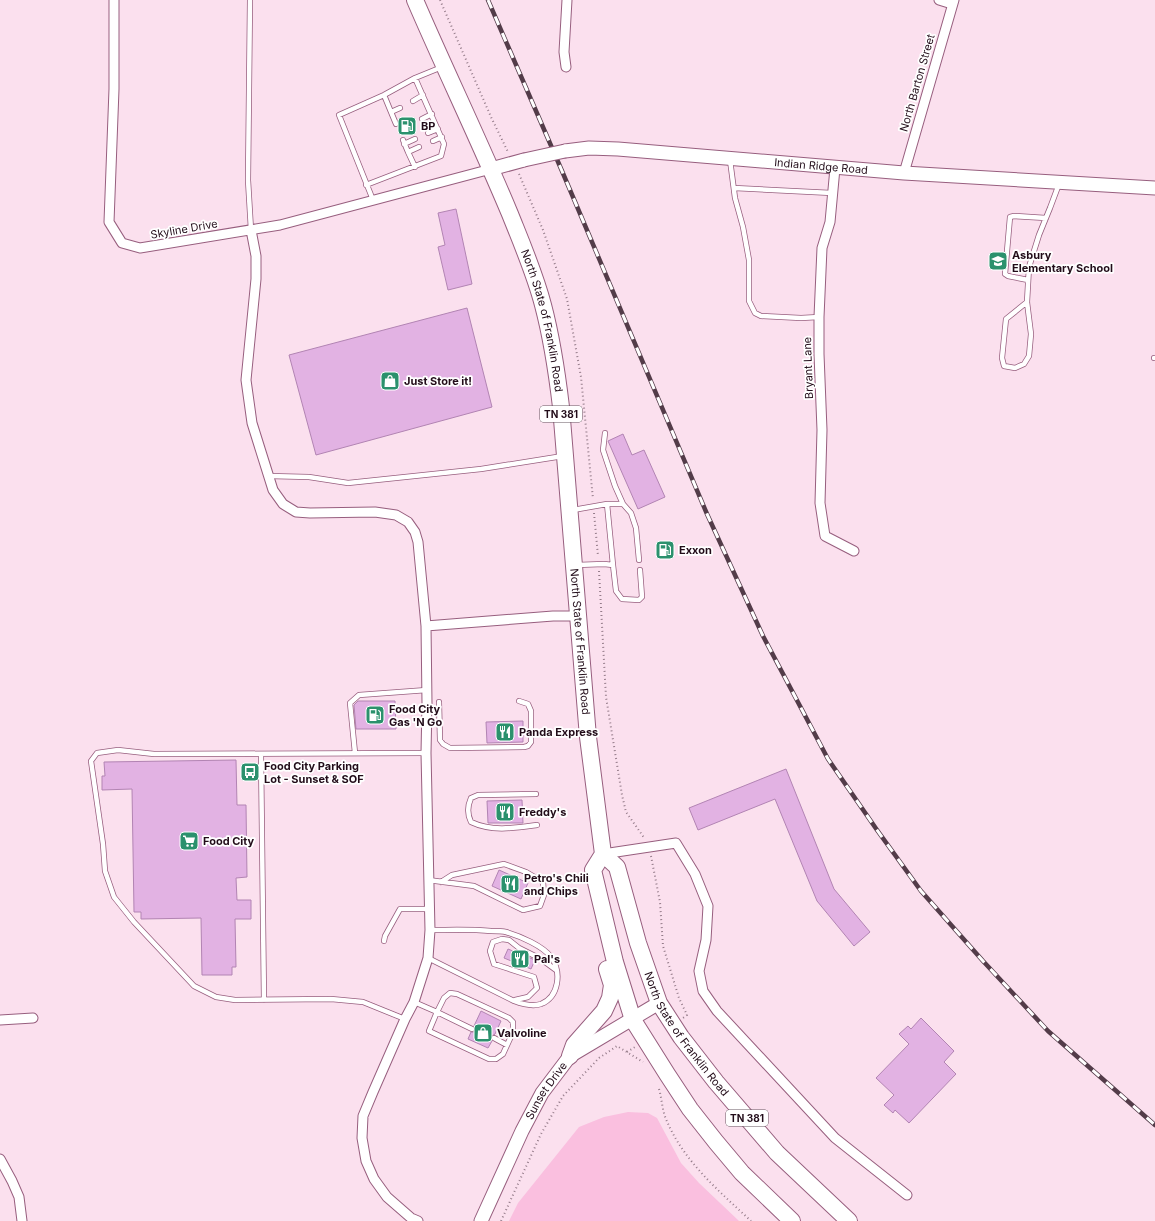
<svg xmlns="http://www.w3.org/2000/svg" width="1155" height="1221" viewBox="0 0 1155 1221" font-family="Inter,sans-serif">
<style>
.green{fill:#fabfdf}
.building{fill:#e2b2e3;stroke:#b284b3}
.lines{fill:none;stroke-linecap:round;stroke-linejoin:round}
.lane-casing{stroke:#975e7e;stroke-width:6}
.street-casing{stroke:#975e7e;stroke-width:11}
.secondary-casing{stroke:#975e7e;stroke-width:15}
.highway-casing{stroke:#975e7e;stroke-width:18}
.path{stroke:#957c8a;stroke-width:2;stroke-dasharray:1 3;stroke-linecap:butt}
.lane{stroke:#fff;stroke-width:4.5}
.street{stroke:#fff;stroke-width:9}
.secondary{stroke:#fff;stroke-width:13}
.highway{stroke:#fff;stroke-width:16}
.rail-casing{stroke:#533c49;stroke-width:4.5}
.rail{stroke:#fff;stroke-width:3;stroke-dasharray:9;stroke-linecap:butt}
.secondary-bridge-casing{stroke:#975e7e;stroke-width:15;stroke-linecap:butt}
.secondary-bridge{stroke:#fff;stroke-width:13}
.labels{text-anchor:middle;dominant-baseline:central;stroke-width:3.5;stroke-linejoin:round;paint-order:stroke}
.shield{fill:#fff;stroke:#64555e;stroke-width:1}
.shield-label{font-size:10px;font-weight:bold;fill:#220c19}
.street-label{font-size:11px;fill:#220c19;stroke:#fff}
.poi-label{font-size:11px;font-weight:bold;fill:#220c19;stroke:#fff;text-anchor:start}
</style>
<rect width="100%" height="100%" fill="#fbe0ee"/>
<path class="green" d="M628 1112 648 1113 657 1118 681 1163 699 1183 739 1221H509L518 1203 579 1127 604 1117Z"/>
<path class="building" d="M456 209 472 284 448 290 438 247 445 245 438 213Z
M467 308 492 407 316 455 289 355Z
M623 434 632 455 644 450 665 497 638 509 608 441Z
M358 701H395L396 729H356L354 705Z
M523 721V742L487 743 486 722Z
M236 760 237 805H246L247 877 236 878 237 900H251V919H235L236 967H232V975H202L201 918 141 919V912H134L132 789 102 790V776H105L104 762Z
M786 769 834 889 870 932 854 946 817 901 775 799 698 830 689 808Z
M522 800 523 823H488L487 801Z
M499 870 528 883 521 899 492 886Z
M508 949 535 960 531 969 504 958Z
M481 1011 501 1021 495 1034 491 1037 492 1041 488 1048 468 1039 471 1032H474L476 1030 474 1026Z
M921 1018 954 1051 944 1062 956 1074 909 1123 895 1110 893 1113 884 1105 894 1095 876 1078 909 1044 899 1034 908 1026 911 1029Z"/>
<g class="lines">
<defs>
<path id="lane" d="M250 0 248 180 251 230
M384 95 391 112
M413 101 423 95
M422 119 432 114
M396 124 391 112 400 108
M428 133 438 129
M403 140 408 152 419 147
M433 141 442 137
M404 144 415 139
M408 152 415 167
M730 160 735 198 743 227 749 260V301L755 313 761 316 801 318 819 317
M366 185 441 156 444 144 415 78
M734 188 832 193
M373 200 339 115 384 95 415 78 442 67
M1028 280 1008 276 1005 274 1010 217 1014 216 1046 218
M1027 302 1006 319 1002 358 1004 366 1015 368 1024 364 1029 356 1031 334 1027 302 1029 267 1039 235 1050 208 1059 184
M1154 358H1155
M605 433 603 450 615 486 623 504
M269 476 309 477 348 483 481 469 563 456
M607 504 613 565
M573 510 607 504H623L631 513 636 528 639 560
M577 565 604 564 613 565 616 591 622 599 639 600 642 597 640 570
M439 702 440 740 443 744 450 748 524 747 528 746 531 742V711L528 704 519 701
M355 753 350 703 359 695 427 690
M261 755 264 1000
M536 794 478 795 471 798C467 807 467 814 471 822 492 832 515 828 537 825
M428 880 474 886 523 910 540 906 544 895 543 882 526 872 504 864 452 875 441 882
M384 941 385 936 400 909H429
M428 958 514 1001C522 1004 532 1007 541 1004 559 997 562 972 551 957 543 946 520 936 506 932 502 931 496 931 491 931 471 929 450 930 430 930
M515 1000 528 997 537 988 534 977 494 964 490 951 493 942 502 939 509 940 519 948 541 959 556 970
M414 1002 437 1012 429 1031 489 1059H496L503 1054 513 1032V1022L509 1018 457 994 450 993 444 998 437 1012 472 1029
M405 1019 363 1002 331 999 235 1000 216 997 194 986 134 922 114 897 105 871 103 844 91 761 97 753 118 750 154 754 426 753
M494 1038 507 1045"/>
<path id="street" d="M114 0V89L109 222 122 243 140 248 280 225 491 169
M939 0 952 4
M566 67 564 52 567 0
M835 168 830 222 822 248 819 317V354L822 430 820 503 825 536 854 551
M904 173 954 0
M251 230 256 256V279L246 380 252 423 273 490 283 504 296 512 310 513 375 512 396 515 408 522 415 532 418 542 426 626 427 703 426 753 430 930 428 958 414 1002 405 1019 373 1092 363 1116 362 1138 366 1161 374 1179 387 1197 411 1218 418 1221
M426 626 553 616H578
M603 854 676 843 695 874 708 906 706 940 699 971 703 991 717 1011 835 1138 907 1195
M0 1020 33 1018
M0 1159 12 1181 19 1197 22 1221"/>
<g id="secondary">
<path id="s1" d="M565 151 589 148 618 149 904 173 1155 188"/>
<path d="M491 169 524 160"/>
<path id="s2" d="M481 1221 522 1131 542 1093 570 1056 659 1003"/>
</g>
<g id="highway">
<path id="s3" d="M415 0C446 72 480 142 510 214 522 244 535 274 543 305 552 339 557 373 561 407L588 737 603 854 593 870 615 962 633 1020 667 1074 690 1109 716 1142 742 1173 792 1221"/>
<path id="s4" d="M603 854 617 867 638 943 659 1003 681 1037 716 1082 777 1153 849 1221"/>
<path d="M570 1056 574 1045 604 1011 610 998 612 985 607 969"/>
</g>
</defs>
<use href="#lane" class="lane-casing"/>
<use href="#street" class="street-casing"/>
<use href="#secondary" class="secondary-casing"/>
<use href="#highway" class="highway-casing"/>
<path class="path" d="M440 0 491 117 508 152
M519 174 543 230 567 299 581 377 593 499
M594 513 598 556
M599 571 606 697 622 795 626 812 645 839
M651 856 660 902 663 946 679 998 687 1015 683 1018
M627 1052 635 1047
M659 1089C662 1099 662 1110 666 1119 683 1161 719 1191 751 1221
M501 1221 541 1134 563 1096 599 1058 617 1046 643 1062"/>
<use href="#lane" class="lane"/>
<use href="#street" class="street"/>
<use href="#secondary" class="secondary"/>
<use href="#highway" class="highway"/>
<defs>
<path id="rail" d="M488 0 562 171 707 514 763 636 828 759 877 830 921 891 983 961 1048 1031 1155 1125"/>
</defs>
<use href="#rail" class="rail-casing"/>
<use href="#rail" class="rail"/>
<defs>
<path id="secondary-bridge" d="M524 160 565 151"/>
</defs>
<use href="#secondary-bridge" class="secondary-bridge-casing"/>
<use href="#secondary-bridge" class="secondary-bridge"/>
</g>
<defs>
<symbol id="fuel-square" viewBox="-11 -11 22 22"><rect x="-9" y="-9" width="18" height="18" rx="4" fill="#2b916d" stroke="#fff"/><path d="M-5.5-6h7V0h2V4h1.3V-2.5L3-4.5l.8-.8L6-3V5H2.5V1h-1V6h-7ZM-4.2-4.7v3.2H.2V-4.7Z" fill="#fff"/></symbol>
<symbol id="school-square" viewBox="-11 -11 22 22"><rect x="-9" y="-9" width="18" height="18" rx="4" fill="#2b916d" stroke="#fff"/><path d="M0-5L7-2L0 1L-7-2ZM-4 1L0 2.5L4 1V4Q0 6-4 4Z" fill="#fff"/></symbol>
<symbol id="shop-square" viewBox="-11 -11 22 22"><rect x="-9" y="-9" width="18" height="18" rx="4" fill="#2b916d" stroke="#fff"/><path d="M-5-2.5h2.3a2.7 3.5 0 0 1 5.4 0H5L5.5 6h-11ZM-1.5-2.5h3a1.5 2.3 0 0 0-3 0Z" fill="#fff"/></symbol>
<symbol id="restaurant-square" viewBox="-11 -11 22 22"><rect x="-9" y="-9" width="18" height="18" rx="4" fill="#2b916d" stroke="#fff"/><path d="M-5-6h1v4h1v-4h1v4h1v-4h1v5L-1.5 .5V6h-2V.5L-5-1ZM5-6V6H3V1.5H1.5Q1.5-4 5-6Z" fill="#fff"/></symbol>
<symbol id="bus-square" viewBox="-11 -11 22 22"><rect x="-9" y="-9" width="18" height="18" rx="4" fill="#2b916d" stroke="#fff"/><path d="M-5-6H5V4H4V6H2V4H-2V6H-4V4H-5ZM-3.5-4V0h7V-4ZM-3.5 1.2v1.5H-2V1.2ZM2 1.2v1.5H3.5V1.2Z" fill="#fff"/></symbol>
<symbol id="supermarket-square" viewBox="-11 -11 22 22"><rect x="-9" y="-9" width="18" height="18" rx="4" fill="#2b916d" stroke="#fff"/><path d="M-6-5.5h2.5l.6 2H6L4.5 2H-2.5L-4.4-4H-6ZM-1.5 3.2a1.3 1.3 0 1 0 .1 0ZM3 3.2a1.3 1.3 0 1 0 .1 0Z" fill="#fff"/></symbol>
</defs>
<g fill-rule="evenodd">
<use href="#fuel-square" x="396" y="115" width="22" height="22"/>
<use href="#school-square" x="987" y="250" width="22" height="22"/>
<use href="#shop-square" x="379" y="370" width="22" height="22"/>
<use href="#fuel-square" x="654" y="539" width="22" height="22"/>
<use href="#fuel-square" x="364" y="704" width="22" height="22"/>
<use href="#restaurant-square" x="494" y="721" width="22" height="22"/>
<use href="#bus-square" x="239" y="761" width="22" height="22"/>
<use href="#restaurant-square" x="494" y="801" width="22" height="22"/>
<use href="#supermarket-square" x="178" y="830" width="22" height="22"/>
<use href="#restaurant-square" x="499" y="873" width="22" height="22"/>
<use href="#restaurant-square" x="509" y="948" width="22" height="22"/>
<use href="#shop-square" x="472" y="1022" width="22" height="22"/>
</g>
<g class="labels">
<g class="shield">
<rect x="540" y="406" width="42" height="16" rx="3"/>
<rect x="726" y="1110" width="42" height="16" rx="3"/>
</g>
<g class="shield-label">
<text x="561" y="414">TN 381</text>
<text x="747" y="1118">TN 381</text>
</g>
<g class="street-label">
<text transform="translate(917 83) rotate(-74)">North Barton Street</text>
<text stroke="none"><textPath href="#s1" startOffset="257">Indian Ridge Road</textPath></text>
<text transform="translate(184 229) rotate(-10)">Skyline Drive</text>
<text stroke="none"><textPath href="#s3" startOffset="346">North State of Franklin Road</textPath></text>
<text transform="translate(808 368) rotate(-92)">Bryant Lane</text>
<text stroke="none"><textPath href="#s3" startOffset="670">North State of Franklin Road</textPath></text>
<text stroke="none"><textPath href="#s4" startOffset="202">North State of Franklin Road</textPath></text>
<text stroke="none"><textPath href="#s2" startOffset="146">Sunset Drive</textPath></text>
</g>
<g class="poi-label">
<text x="421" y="126">BP</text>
<text x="1012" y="255">Asbury<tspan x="1012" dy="13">Elementary School</tspan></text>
<text x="404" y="381">Just Store it!</text>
<text x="679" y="550">Exxon</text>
<text x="389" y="709">Food City<tspan x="389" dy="13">Gas 'N Go</tspan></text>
<text x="519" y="732">Panda Express</text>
<text x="264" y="766">Food City Parking<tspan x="264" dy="13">Lot - Sunset &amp; SOF</tspan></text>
<text x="519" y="812">Freddy's</text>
<text x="203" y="841">Food City</text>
<text x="524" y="878">Petro's Chili<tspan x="524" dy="13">and Chips</tspan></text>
<text x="534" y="959">Pal's</text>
<text x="497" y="1033">Valvoline</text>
</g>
</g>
</svg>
